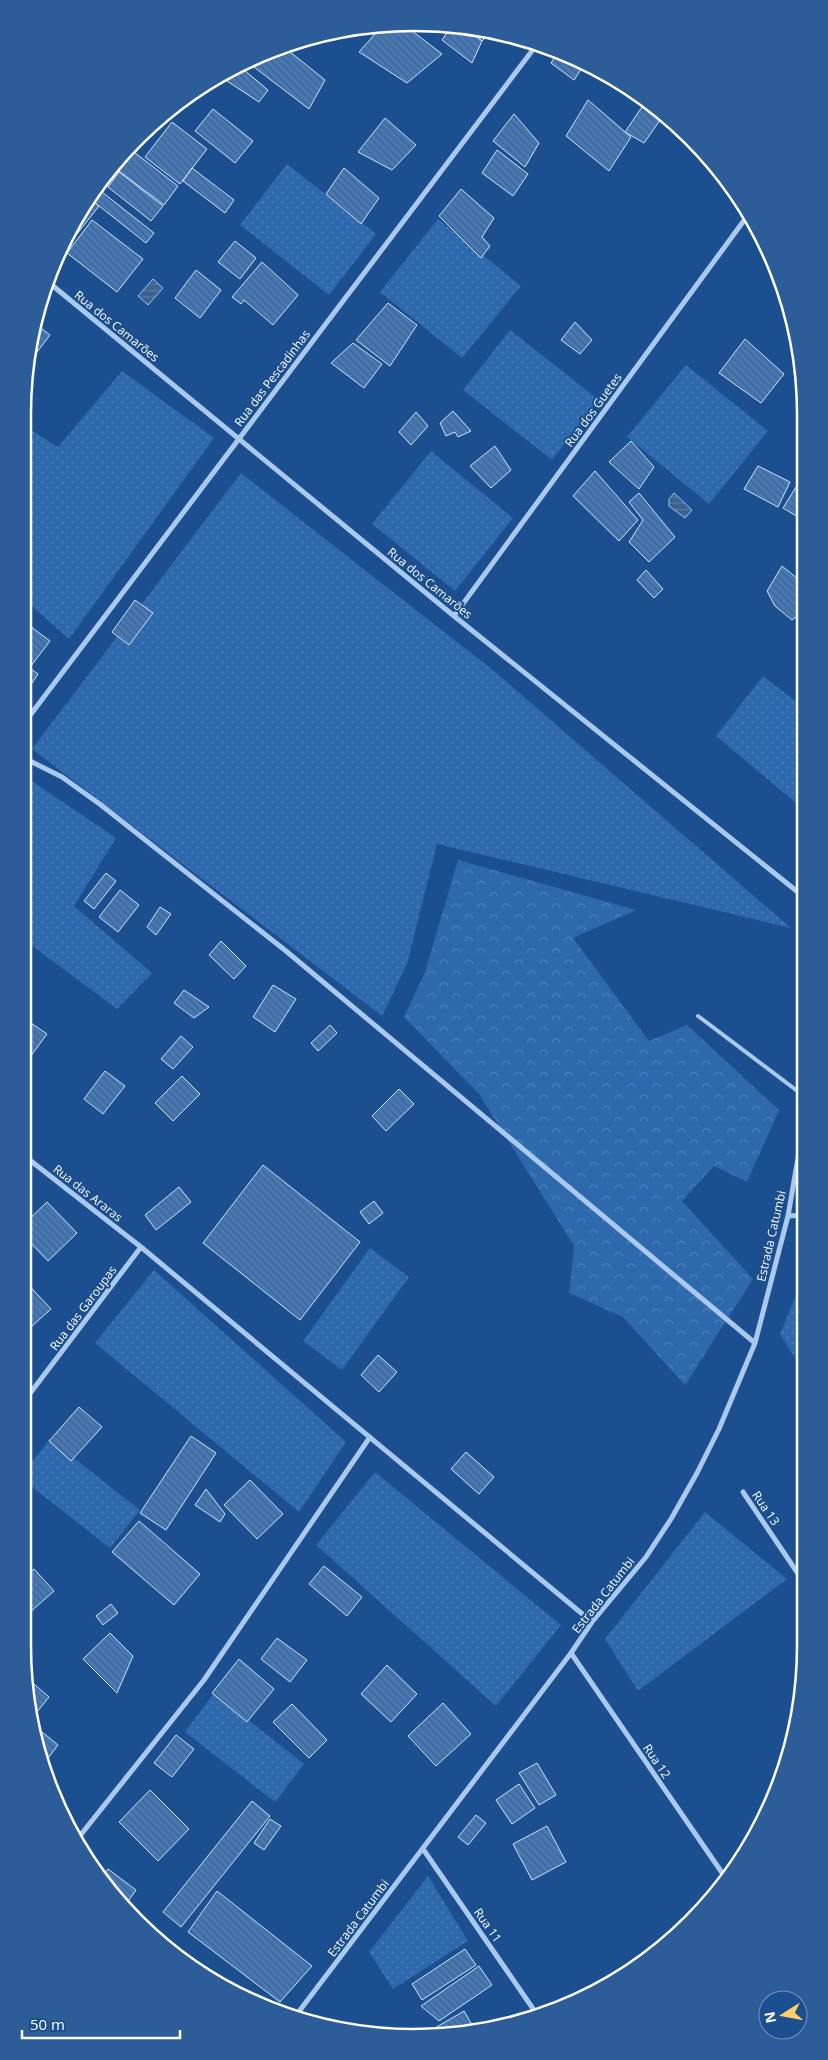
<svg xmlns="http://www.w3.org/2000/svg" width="828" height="2060" viewBox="0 0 828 2060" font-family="'Open Sans',sans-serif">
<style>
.grass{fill:url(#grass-dots)}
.forest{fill:url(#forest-crowns)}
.water{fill:url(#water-rules);stroke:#9cc4f0}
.building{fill:url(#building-back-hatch);stroke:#cfe3fa}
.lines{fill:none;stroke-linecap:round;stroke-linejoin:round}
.service{stroke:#a9c9ee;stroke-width:4}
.minor{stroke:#a9c9ee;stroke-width:5}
.labels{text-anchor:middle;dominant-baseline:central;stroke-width:4;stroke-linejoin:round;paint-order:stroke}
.street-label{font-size:12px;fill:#fff;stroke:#1b4f8f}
.rim{fill:none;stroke:#fff;stroke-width:2.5}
</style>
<defs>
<pattern id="grass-dots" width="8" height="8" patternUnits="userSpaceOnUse" patternTransform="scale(1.25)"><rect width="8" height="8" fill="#2e69ad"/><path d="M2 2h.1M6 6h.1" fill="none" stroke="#4d80b9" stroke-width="1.8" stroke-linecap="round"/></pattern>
<pattern id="forest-crowns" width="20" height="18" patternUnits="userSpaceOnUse" patternTransform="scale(1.25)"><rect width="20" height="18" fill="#2e69ad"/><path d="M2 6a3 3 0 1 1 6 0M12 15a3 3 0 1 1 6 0" fill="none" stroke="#4d80b9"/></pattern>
<pattern id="water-rules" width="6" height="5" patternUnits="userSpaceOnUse" patternTransform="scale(1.25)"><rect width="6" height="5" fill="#3c6290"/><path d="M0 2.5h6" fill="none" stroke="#597aa1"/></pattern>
<pattern id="building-back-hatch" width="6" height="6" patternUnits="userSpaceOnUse" patternTransform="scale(1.25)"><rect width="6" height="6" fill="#4478b7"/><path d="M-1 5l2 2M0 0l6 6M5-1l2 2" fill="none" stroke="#486282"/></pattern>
</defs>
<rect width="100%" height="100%" fill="#1b4f8f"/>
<path class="grass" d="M287 164 376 234 329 295 240 225Z
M438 219 521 286 462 358 380 292Z
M510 330 599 400 552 460 463 390Z
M686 365 768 431 709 504 627 437Z
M122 371 214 438 69 639 23 598V425L58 447Z
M431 451 513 518 455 591 372 524Z
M241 473 494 671 791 928 437 844 407 964 382 1016 32 749Z
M763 676 803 707V809L716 736Z
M23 775 116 838 74 906 152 973 117 1009 27 942 23 947Z
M370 1248 409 1277 342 1370 303 1341Z
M154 1270 346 1442 299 1512 95 1343Z
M805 1274V1370L803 1371 780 1334Z
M50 1439 140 1510 110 1548 23 1480 22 1475Z
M375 1472 561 1625 496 1706 316 1545Z
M705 1512 787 1579 638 1691 605 1639Z
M214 1693 304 1764 275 1802 185 1732Z
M428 1876 468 1941 393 1989 369 1952Z
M170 1945 228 1989 218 1985Z"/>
<path class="forest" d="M458 860 636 910 573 938 649 1041 687 1025 779 1110 747 1182 714 1166 682 1201 753 1279 685 1385 623 1317 569 1293 574 1246 479 1094 404 1017 425 972Z"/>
<path class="water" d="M153 279 163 288 148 305 138 296Z
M674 493 692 510 685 518 669 506V499Z"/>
<path class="building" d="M388 23 403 24 442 54 407 83 359 52 384 24Z
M452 25 464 26 482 41 472 63 442 40Z
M464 26H465L491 32 482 41Z
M284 47 325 80 309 109 246 61Z
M558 52 584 65 574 80 551 63Z
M238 65 268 90 259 102 227 81Z
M588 100 631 137 609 171 566 136Z
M646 101 663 116 644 143 625 132Z
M213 109 253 141 235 163 195 131Z
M514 114 539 143 525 167 493 141Z
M385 118 416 145 392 170 358 152Z
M172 122 207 149 180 184 145 157Z
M497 150 528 174 513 196 482 173Z
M134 152 178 186 164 205 119 171Z
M192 168 234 200 225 213 183 181Z
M344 168 379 198 361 224 326 194Z
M119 172 163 206 151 221 108 187Z
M97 188 154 233 146 243 89 198Z
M461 189 494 218 482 237 490 246 481 258 439 216Z
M89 198 99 206 55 262 75 219Z
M92 220 143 259 117 292 67 253Z
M235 241 256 258 240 279 218 262Z
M262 262 298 295 273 325 244 300 241 304 232 297Z
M196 270 221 290 200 318 175 298Z
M388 303 417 325 390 366 356 340Z
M575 322 592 340 580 354 561 340Z
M37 325 50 335 31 360Z
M745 339 784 374 761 403 719 373Z
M353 343 382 364 364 388 331 363Z
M453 411 471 431 458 437 455 432 446 436 440 423Z
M416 412 428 426 411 445 399 432Z
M631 441 654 467 639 489 609 462Z
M495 446 511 470 491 488 470 466Z
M758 466 790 482 778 507 744 489Z
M595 471 638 520 619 541 573 496Z
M796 487 802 491 803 520 783 508Z
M639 493 675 537 649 562 629 542 643 520 629 502Z
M782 566 798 579 797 590 803 596V612L792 620 775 606 767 591Z
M646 570 663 589 654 598 637 580Z
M135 600 153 613 129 645 112 632Z
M22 620 50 641 31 666 22 661Z
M22 663 38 674 22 698Z
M106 873 116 881 94 909 84 901Z
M120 890 139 905 118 932 99 917Z
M160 907 171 914 156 935 147 927Z
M221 941 246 966 234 979 209 955Z
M273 985 296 999 275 1032 253 1017Z
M184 990 209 1007 194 1018 174 1003Z
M31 1023 47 1034 22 1068V1034Z
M330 1025 337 1033 318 1051 311 1043Z
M181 1036 193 1047 173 1069 161 1059Z
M105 1071 125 1086 103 1114 84 1099Z
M182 1076 200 1094 173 1121 155 1103Z
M399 1089 414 1104 386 1131 372 1116Z
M263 1165 360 1242 300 1320 203 1243Z
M179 1187 191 1202 156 1230 145 1215Z
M374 1201 383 1213 369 1224 360 1212Z
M47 1202 77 1233 48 1261 22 1234V1226Z
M22 1278 51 1309 22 1335Z
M378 1355 397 1372 379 1392 361 1375Z
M79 1407 102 1427 71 1461 49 1441Z
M191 1436 216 1453 166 1530 140 1513Z
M466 1452 494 1477 479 1494 451 1469Z
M250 1480 283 1514 257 1539 224 1505Z
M206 1489 225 1514 220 1522 195 1505Z
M139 1521 200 1574 174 1605 112 1552Z
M324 1566 362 1597 347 1616 309 1584Z
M34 1569 54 1591 28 1614 22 1608V1580Z
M111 1604 118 1613 103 1625 96 1616Z
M110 1633 133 1656 117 1693 83 1659Z
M277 1638 307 1660 290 1682 261 1659Z
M239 1659 274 1689 247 1722 212 1693Z
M387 1665 417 1694 391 1722 361 1694Z
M28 1679 49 1697 37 1712 33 1708Z
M443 1703 471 1734 436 1766 408 1736Z
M292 1704 327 1740 309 1758 273 1722Z
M36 1727 58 1745 42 1766Z
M176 1735 194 1749 172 1777 154 1763Z
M537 1763 556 1795 539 1805 519 1773Z
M519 1784 535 1808 512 1824 496 1800Z
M150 1790 189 1829 158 1861 119 1822Z
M252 1801 270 1816 181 1927 163 1912Z
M476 1815 486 1823 468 1845 458 1837Z
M270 1819 281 1826 264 1850 254 1843Z
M547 1826 566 1862 532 1880 513 1844Z
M108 1869 136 1890 124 1907 101 1878Z
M217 1891 312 1966 280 2002 188 1932Z
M465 1949 476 1965 422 2000 412 1984Z
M479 1966 492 1985 439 2021 421 2006Z
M464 2011 475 2030 428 2032Z"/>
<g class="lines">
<path class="service" d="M698 1016 804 1096"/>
<path class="minor" d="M47 281 454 616 804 897
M454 616 748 215
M22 726 538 43
M22 757 62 777 101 805 286 951 755 1343
M22 1154 141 1247 592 1622
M788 1216 804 1215
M22 1404 141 1247
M743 1492 805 1584
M571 1653 727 1880
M75 1842 204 1680 370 1437
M423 1849 536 2013
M294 2018 571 1653 592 1622 646 1557 671 1519 697 1473 719 1429 755 1343 788 1216 804 1123"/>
</g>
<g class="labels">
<g class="street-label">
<text transform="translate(117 326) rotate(39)">Rua dos Camarões</text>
<text transform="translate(272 378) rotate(-53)">Rua das Pescadinhas</text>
<text transform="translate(593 410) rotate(-54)">Rua dos Guetes</text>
<text transform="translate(430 583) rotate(39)">Rua dos Camarões</text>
<text transform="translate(88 1193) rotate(38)">Rua das Araras</text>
<text transform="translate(771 1236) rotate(-77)">Estrada Catumbi</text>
<text transform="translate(83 1308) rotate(-53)">Rua das Garoupas</text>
<text transform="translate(766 1508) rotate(56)">Rua 13</text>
<text transform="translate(603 1595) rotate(-52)">Estrada Catumbi</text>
<text transform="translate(657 1761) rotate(56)">Rua 12</text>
<text transform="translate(358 1918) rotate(-53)">Estrada Catumbi</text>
<text transform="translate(488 1925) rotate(55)">Rua 11</text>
</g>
</g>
<path d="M0 0H828V2060H0ZM414 31H414A383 383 0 0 1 797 414V1646A383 383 0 0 1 414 2029H414A383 383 0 0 1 31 1646V414A383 383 0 0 1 414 31Z" fill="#2d5d98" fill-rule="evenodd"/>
<path class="rim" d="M414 31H414A383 383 0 0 1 797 414V1646A383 383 0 0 1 414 2029H414A383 383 0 0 1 31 1646V414A383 383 0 0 1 414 31Z"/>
<g transform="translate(783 2015) rotate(259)"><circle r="24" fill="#1b4f8f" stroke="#7695bc"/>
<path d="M0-4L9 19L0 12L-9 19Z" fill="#ffd166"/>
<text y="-8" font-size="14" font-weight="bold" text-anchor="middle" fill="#ffffff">N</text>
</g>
<path d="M22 2030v8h158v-8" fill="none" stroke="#ffffff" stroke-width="2.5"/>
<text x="30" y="2030" font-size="15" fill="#ffffff" stroke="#1b4f8f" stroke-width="4" paint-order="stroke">50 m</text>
</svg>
